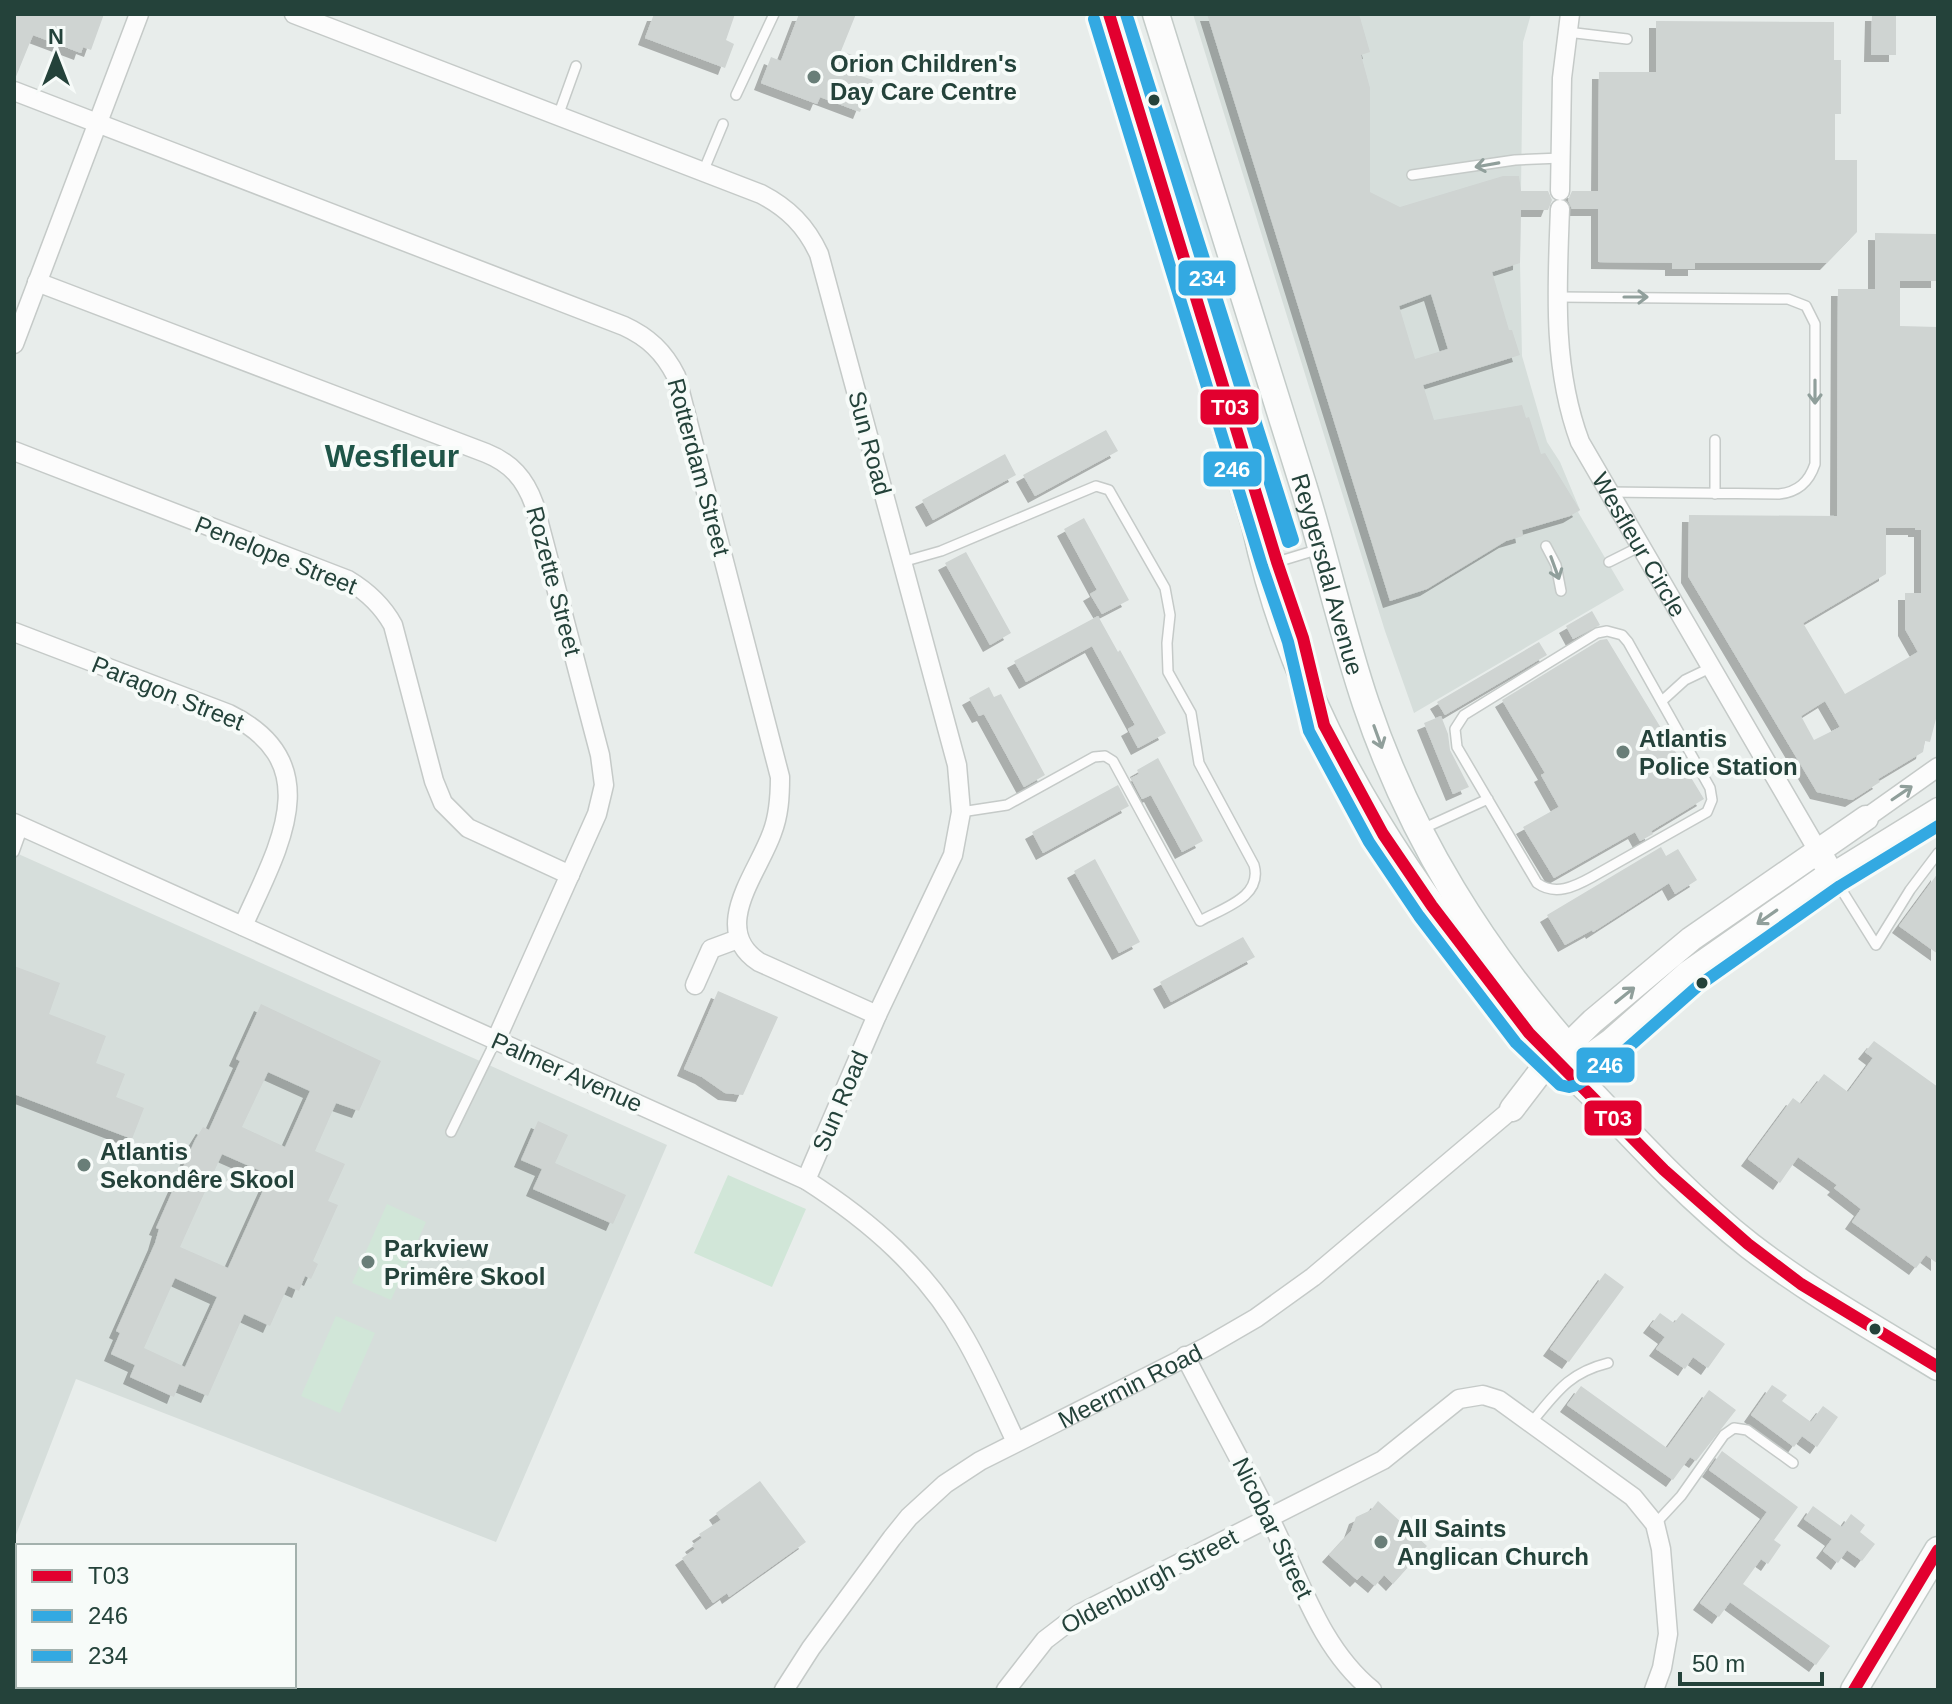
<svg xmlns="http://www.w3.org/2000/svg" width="1952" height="1704" viewBox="0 0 1952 1704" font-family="Helvetica,sans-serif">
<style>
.built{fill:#d6dedb}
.green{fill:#d1e6d8}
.building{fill:#cfd4d2;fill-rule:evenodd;filter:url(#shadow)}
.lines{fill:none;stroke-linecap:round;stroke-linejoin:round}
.service-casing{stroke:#c5cac8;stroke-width:12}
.minor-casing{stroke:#c5cac8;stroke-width:21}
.tertiary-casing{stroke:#c5cac8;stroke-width:27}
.secondary-casing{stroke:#c3cbc8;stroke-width:29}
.service{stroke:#fcfcfc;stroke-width:9}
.minor{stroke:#fcfcfc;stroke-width:18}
.tertiary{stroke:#fcfcfc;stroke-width:24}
.secondary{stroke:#fcfcfc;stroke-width:26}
.bus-1-casing{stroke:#f7fbf9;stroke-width:18}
.bus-2-casing{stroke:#f7fbf9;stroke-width:18}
.bus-3-casing{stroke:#f7fbf9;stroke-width:18}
.bus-1{stroke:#e2002f;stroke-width:12}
.bus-2{stroke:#33a9e2;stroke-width:12}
.bus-3{stroke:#33a9e2;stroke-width:12}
.oneway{stroke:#909f9b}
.poi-dot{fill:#697e78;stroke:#f7fbf9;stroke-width:3}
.bus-dot{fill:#24423a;stroke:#f7fbf9;stroke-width:3}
.labels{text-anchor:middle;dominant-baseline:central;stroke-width:8;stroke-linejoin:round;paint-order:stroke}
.poi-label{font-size:24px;font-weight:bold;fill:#24423a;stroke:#f7fbf9;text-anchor:start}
.street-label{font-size:24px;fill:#24423a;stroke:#f7fbf9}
.district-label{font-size:32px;font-weight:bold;fill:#1f5548;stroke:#f7fbf9}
.line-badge{stroke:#f7fbf9;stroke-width:3}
.badge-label{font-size:22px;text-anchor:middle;font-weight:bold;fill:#fff}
</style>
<defs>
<filter id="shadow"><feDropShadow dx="-7" dy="7" stdDeviation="0" flood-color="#0004"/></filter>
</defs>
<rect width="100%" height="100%" fill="#e8edeb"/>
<path class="built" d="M1193 14H1531L1523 42 1520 263 1522 356 1547 442 1560 462 1580 510 1578 512 1624 590 1414 713 1385 631Z
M14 852 667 1145 496 1542 76 1379 14 1540Z"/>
<path class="green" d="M728 1175 806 1209 772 1287 694 1253Z
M387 1204 426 1222 391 1300 352 1283Z
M336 1316 375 1333 340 1413 301 1396Z"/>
<path class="building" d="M14 14H104L91 50 83 47 81 53 33 35 15 79Z
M654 14H735L726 40 734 44 725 68 645 38Z
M799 14H856L841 51 863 59 858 75 873 80 860 112 820 97 817 104 761 83 771 57 781 61Z
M1207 14H1359L1370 52 1361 55 1370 88V192L1400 207 1503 176H1519L1521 191H1548L1552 200 1548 210H1521L1520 263 1492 272 1509 330H1512L1520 355 1423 385 1434 420 1522 405 1526 418 1529 417 1541 454 1545 453 1580 510 1570 516 1522 530 1523 536 1506 541 1427 589 1390 601ZM1431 294 1448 349 1415 359 1399 306Z
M1872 14H1896V55H1871Z
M1656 21 1834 22V60H1841V114H1835V160H1857V232L1827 263H1695V269H1672V263L1598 262V209H1572L1568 200 1572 191H1598L1599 72H1656Z
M1875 233 1938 234V281H1900V326L1938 327V711L1930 742 1925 741 1923 752 1878 779 1880 782 1852 800 1817 792 1688 576 1689 515 1837 516 1838 289H1875ZM1886 528H1915V530H1921V593H1905V629L1918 652 1845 694 1803 623 1886 574ZM1825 701 1840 727 1814 740 1801 716Z
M1106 430 1118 451 1035 496 1023 475Z
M1005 454 1016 475 933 520 922 500Z
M1084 518 1129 600 1102 614 1090 594 1097 590 1064 529Z
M966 552 1011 633 990 645 945 563Z
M1592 611 1600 625 1573 639 1566 626Z
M1098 616 1118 652 1120 650 1166 733 1138 748 1128 729 1135 725 1092 646 1026 682 1014 661Z
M1607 639 1704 799 1651 831 1653 834 1640 841 1635 832 1554 878 1523 827 1559 807 1541 775 1545 773 1502 700 1600 640Z
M1539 642 1547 655 1445 715 1437 702Z
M989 687 994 697 1001 694 1045 775 1024 787 984 714 979 716 969 698Z
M1441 716 1448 734 1450 750 1469 787 1453 794 1424 723Z
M1158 758 1203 841 1182 852 1151 795 1142 799 1131 778 1139 774 1137 770Z
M1118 785 1129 806 1043 853 1032 832Z
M1661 847 1666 856 1678 849 1697 880 1675 894 1669 883 1593 932 1592 930 1565 945 1547 915Z
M1095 859 1140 942 1119 953 1074 871Z
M1938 873V954L1899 926Z
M1243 937 1255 957 1171 1002 1160 982Z
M14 966 60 983 49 1014 106 1036 96 1063 125 1074 116 1097 144 1108 132 1139 14 1094Z
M718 991 778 1017 743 1095 725 1093 702 1077 684 1069Z
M261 1004 381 1061 359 1111 336 1103 315 1151 345 1164 328 1201 338 1205 313 1261 318 1264 311 1279 305 1276 299 1291 288 1286 270 1326 244 1314 208 1396 179 1384 174 1397 130 1377 135 1365 111 1354 120 1333 116 1331 155 1243 159 1229 156 1228 195 1140 203 1127 209 1130 240 1061 236 1059ZM268 1072 310 1091 285 1147 242 1127ZM222 1154 270 1175 228 1268 180 1247ZM175 1278 217 1297 185 1367 144 1348Z
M1874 1041 1938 1087V1264L1926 1255 1916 1268 1852 1222 1861 1209 1834 1188 1837 1185 1798 1157 1780 1183 1748 1159 1793 1098 1801 1104 1824 1074 1848 1092 1873 1058 1865 1052Z
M538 1121 568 1135 555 1163 626 1195 613 1224 533 1189 542 1169 521 1160Z
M1605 1273 1624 1287 1569 1362 1550 1349Z
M1660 1313 1674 1323 1682 1313 1725 1344 1708 1368 1693 1357 1685 1369 1656 1349 1665 1337 1650 1326Z
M1772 1385 1787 1395 1782 1401 1811 1422 1823 1406 1838 1417 1817 1447 1802 1436 1794 1447 1751 1415Z
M1581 1386 1667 1448 1709 1390 1736 1410 1696 1461 1690 1457 1673 1480 1567 1405Z
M1722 1451 1798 1507 1774 1540 1781 1545 1768 1564 1761 1559 1743 1584 1830 1646 1816 1665 1730 1602 1719 1617 1700 1603 1767 1512 1709 1470Z
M760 1481 806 1542 729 1597 727 1593 713 1603 682 1558 695 1549 692 1545 702 1538 699 1534 721 1520 716 1513Z
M1378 1501 1427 1546 1393 1584 1384 1575 1375 1586 1362 1575 1357 1580 1329 1555 1351 1531 1356 1517 1371 1510Z
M1813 1506 1842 1527 1851 1514 1865 1525 1860 1532 1875 1544 1862 1561 1847 1550 1838 1563 1823 1551 1832 1539 1804 1519Z"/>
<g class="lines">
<defs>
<path id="service" d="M1567 32 1627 39
M736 95 774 14
M558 116 576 66
M703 172 723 124
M1412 175 1515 160 1561 158
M1558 297 1788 299 1806 306 1815 324V464C1809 482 1798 492 1779 494L1607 492
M1715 494V440
M1546 546 1556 565 1561 591
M902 562 941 551 1096 486 1109 490 1165 588 1170 615 1167 643 1168 672 1191 713 1199 763 1254 865C1263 897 1223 908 1200 921L1113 761 1105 756 1094 757 1007 805 961 812
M1277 562 1313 551
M1609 562 1639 547
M1277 564 1307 657
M1607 631 1622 635 1628 642 1710 788 1712 800 1707 812 1592 877C1574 887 1555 896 1537 883L1457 747 1455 729 1464 715 1597 633Z
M1663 700 1685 680 1710 668
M1422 829 1488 799
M14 852 23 827
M1831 873 1876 945 1910 890 1938 853
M451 1132 496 1040
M1531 1423C1556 1393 1568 1373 1608 1363
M1655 1524 1681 1496 1724 1435 1734 1428 1747 1430 1793 1463"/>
<g id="minor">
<path d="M294 14 761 194C788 208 806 226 819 254L957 765 961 812 953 855 877 1015 806 1180"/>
<path d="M14 91 624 326C648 337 664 352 676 376L780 777C780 797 779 815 772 833 758 873 709 929 759 962L877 1015"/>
<path d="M1560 191 1562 78 1570 14"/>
<path id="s1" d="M1560 209C1557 288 1552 367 1580 442L1817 849"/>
<path d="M37 282 486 453C511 463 525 479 534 504L600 755 604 785 597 814 496 1040"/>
<path d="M14 344 139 14"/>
<path d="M14 451 348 580C368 592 382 605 393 625L434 781 443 803 468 828 570 875"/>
<path d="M14 632 229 714C331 764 276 851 243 926"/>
<path d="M1866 818 1938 767"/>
<path d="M14 823 806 1180C870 1221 927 1270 965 1338 984 1371 1000 1408 1016 1442"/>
<path d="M1831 873 1938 807"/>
<path d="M695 985 711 949 738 939"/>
<path d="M1185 1356C1213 1411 1243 1464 1270 1519 1300 1578 1319 1647 1372 1690"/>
<path id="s2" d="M784 1690 811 1648 892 1538 909 1517 945 1484 980 1461 1206 1347 1256 1318 1313 1277 1512 1109"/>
<path d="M1006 1690 1045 1640 1079 1614 1383 1460 1459 1399 1483 1395 1499 1400 1633 1497 1655 1524 1661 1549 1668 1634 1662 1668 1654 1690"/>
</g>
<path id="tertiary" d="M1562 1076 1611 1041 1688 973 1831 873 1817 849
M1512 1109 1538 1075 1593 1021 1691 939 1866 818"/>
<g id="secondary">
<path d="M1100 14 1255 525C1290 691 1376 837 1480 969 1496 989 1511 1011 1528 1031 1549 1056 1575 1076 1597 1099 1646 1151 1694 1202 1750 1246 1810 1292 1874 1328 1938 1367"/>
<path id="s3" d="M1156 14C1206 172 1255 330 1304 488 1326 559 1342 633 1366 704 1411 837 1482 950 1575 1055"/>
<path d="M1854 1690 1938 1550"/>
</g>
</defs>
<use href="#service" class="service-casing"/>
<use href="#minor" class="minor-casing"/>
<use href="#tertiary" class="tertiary-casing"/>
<use href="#secondary" class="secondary-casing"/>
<use href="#service" class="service"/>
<use href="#minor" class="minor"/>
<use href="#tertiary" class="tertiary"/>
<use href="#secondary" class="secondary"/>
<defs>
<path id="bus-1" d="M1109 14 1277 562 1303 638 1324 725 1383 834 1432 906 1529 1033 1664 1170 1748 1244 1801 1284 1938 1367
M1854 1690 1938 1550"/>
<path id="bus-2" d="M1094 19 1262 566 1288 642 1309 731 1369 842 1419 916 1516 1043 1560 1085 1569 1087 1577 1085 1622 1053 1698 986 1840 886 1938 826"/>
<path id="bus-3" d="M1126 14 1288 542 1293 540 1128 19"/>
</defs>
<use href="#bus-1" class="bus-1-casing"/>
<use href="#bus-2" class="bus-2-casing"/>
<use href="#bus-3" class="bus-3-casing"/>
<use href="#bus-1" class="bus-1"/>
<use href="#bus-2" class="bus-2"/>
<use href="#bus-3" class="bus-3"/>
</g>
<defs><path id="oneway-shaft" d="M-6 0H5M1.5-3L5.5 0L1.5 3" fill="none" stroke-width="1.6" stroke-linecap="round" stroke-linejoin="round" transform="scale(2)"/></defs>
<g class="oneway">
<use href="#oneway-shaft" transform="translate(1487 165) rotate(170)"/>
<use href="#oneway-shaft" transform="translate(1636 297)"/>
<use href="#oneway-shaft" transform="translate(1815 392) rotate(90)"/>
<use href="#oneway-shaft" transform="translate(1555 568) rotate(70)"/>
<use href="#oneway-shaft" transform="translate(1378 737) rotate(70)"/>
<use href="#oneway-shaft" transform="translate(1902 793) rotate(-34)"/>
<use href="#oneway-shaft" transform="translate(1767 917) rotate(145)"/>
<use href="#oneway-shaft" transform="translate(1625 995) rotate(-39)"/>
</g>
<g class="poi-dot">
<circle cx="814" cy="77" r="8"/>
<circle cx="1623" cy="752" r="8"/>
<circle cx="84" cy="1165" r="8"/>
<circle cx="368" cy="1262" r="8"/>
<circle cx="1381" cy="1542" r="8"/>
</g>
<g class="bus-dot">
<circle cx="1154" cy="100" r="7"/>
<circle cx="1702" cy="983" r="7"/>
<circle cx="1875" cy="1329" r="7"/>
</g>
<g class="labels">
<g class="poi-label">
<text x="830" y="63">Orion Children's<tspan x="830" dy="28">Day Care Centre</tspan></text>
<text x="1639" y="738">Atlantis<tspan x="1639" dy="28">Police Station</tspan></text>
<text x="100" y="1151">Atlantis<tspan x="100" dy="28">Sekondêre Skool</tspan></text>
<text x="384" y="1248">Parkview<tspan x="384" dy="28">Primêre Skool</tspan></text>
<text x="1397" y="1528">All Saints<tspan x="1397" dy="28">Anglican Church</tspan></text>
</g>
<g class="street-label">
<text transform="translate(870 443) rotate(75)">Sun Road</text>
<text transform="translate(699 467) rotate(75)">Rotterdam Street</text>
<text stroke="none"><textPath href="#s1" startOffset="354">Wesfleur Circle</textPath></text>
<text transform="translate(276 555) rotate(22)">Penelope Street</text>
<text stroke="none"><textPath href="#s3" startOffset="586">Reygersdal Avenue</textPath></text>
<text transform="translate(554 581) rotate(75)">Rozette Street</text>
<text transform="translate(168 693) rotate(22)">Paragon Street</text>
<text transform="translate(567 1072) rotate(24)">Palmer Avenue</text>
<text transform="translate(840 1101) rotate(-67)">Sun Road</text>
<text stroke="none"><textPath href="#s2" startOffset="472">Meermin Road</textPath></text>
<text transform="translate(1273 1528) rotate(64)">Nicobar Street</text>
<text transform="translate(1149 1581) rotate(-28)">Oldenburgh Street</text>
</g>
<g class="district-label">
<text x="392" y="456">Wesfleur</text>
</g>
</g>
<g class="line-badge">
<rect x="1177" y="259" width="60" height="38" rx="8" fill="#33a9e2"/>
<rect x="1199" y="388" width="61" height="38" rx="8" fill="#e2002f"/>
<rect x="1202" y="450" width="61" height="38" rx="8" fill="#33a9e2"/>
<rect x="1575" y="1046" width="61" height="38" rx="8" fill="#33a9e2"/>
<rect x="1583" y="1099" width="60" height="38" rx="8" fill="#e2002f"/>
</g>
<g class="badge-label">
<text x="1207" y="286">234</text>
<text x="1230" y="415">T03</text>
<text x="1232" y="477">246</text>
<text x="1605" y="1073">246</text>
<text x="1613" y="1126">T03</text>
</g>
<rect width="1952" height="1704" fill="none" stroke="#24423a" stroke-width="32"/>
<rect x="16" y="1544" width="280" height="144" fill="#f7fbf9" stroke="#a3b1ad" stroke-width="2"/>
<rect x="32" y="1570" width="40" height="12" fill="#e2002f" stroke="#a3b1ad" stroke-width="2"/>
<text x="88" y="1584" font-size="24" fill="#24423a">T03</text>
<rect x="32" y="1610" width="40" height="12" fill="#33a9e2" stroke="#a3b1ad" stroke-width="2"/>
<text x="88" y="1624" font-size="24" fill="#24423a">246</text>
<rect x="32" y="1650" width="40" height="12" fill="#33a9e2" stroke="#a3b1ad" stroke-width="2"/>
<text x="88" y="1664" font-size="24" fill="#24423a">234</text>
<g transform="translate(56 56)" stroke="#f7fbf9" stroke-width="6" paint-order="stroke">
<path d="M0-6L14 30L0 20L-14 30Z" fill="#24423a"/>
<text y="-12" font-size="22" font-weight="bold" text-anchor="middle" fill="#24423a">N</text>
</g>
<path d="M1680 1672v12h142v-12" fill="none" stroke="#24423a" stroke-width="4"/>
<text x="1692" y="1672" font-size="24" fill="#24423a" stroke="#f7fbf9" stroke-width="6" paint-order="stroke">50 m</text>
</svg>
